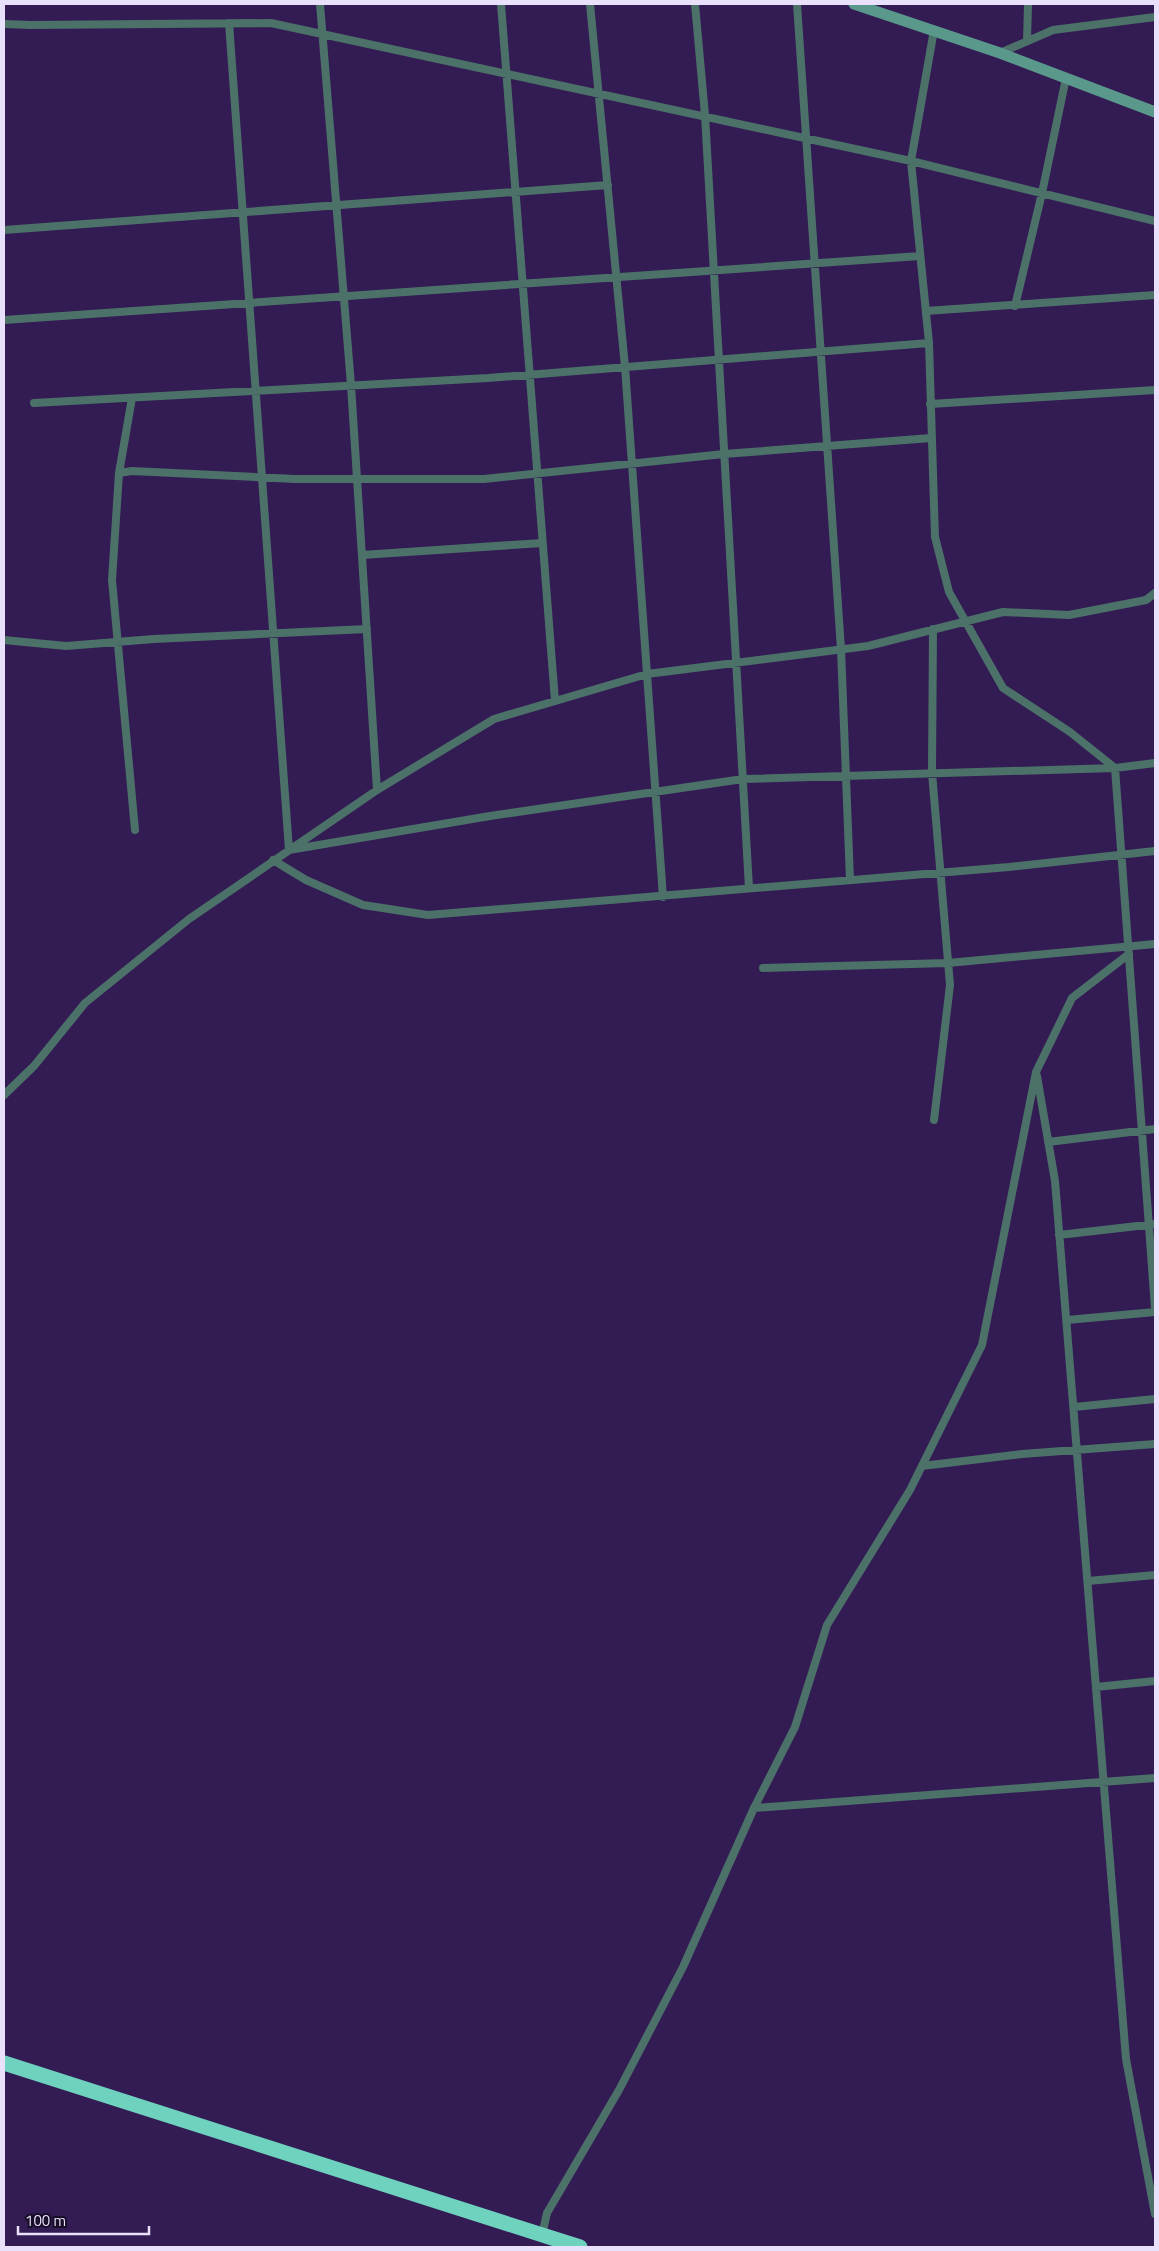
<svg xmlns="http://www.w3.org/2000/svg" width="1159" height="2251" viewBox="0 0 1159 2251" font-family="'Titillium Web',sans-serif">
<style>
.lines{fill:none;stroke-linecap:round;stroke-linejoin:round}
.street{stroke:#4b7169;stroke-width:8}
.secondary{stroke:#5a988c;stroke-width:11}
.highway{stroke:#6ed2bf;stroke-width:15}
</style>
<rect width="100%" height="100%" fill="#331b53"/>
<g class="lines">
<path class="street" d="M320 4 351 385 377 790
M501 4 555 701
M590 4 625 367 663 897
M695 4 705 115 749 888
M797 4 841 649 850 880
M229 23 289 850 490 816 743 779 1115 768 1155 763
M4 24 31 25 271 23 911 161 1155 221
M934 30 911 161 929 343 935 537 949 592 1003 688 1070 732 1115 768 1155 1308
M1027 41 1028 4
M1000 53 1053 30 1155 17
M4 230 608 185
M1015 306 1042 193 1066 78
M926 311 1155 295
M4 320 920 256
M132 398 119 473 112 580 135 830
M34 403 488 378 929 343
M930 404 1155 390
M119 473 132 471 295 479H484L724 454 931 438
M362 555 542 543
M933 629 932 773 950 985 934 1120
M4 640 66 646 154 639 367 629
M273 860 306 880 363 905 428 915 1009 867 1155 851
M763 968 948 963 1155 944
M1037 1076 1055 1181 1126 2059 1155 2214
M4 1095 34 1066 85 1003 189 919 377 790 494 719 647 674 868 646 1003 612 1069 615 1146 600 1155 593
M1048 1142 1155 1129
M1059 1235 1155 1224
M1067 1320 1155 1312
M1074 1407 1155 1399
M922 1466 1022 1454 1155 1444
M1088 1581 1155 1575
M1096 1687 1155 1681
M754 1808 1155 1778
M542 2235 547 2213 619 2090 683 1967 754 1808 795 1727 827 1625 910 1490 982 1345 1036 1072 1072 998 1129 954"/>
<path class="secondary" d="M854 4 1000 53 1155 112"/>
<path class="highway" d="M4 2063 580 2247"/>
</g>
<rect width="1159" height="2251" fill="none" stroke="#e9e0fc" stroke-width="10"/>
<path d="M18 2226v8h131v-8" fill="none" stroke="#e9e0fc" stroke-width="2.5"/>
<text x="25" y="2226" font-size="15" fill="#e9e0fc" stroke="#170d26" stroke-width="4" paint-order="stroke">100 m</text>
</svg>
